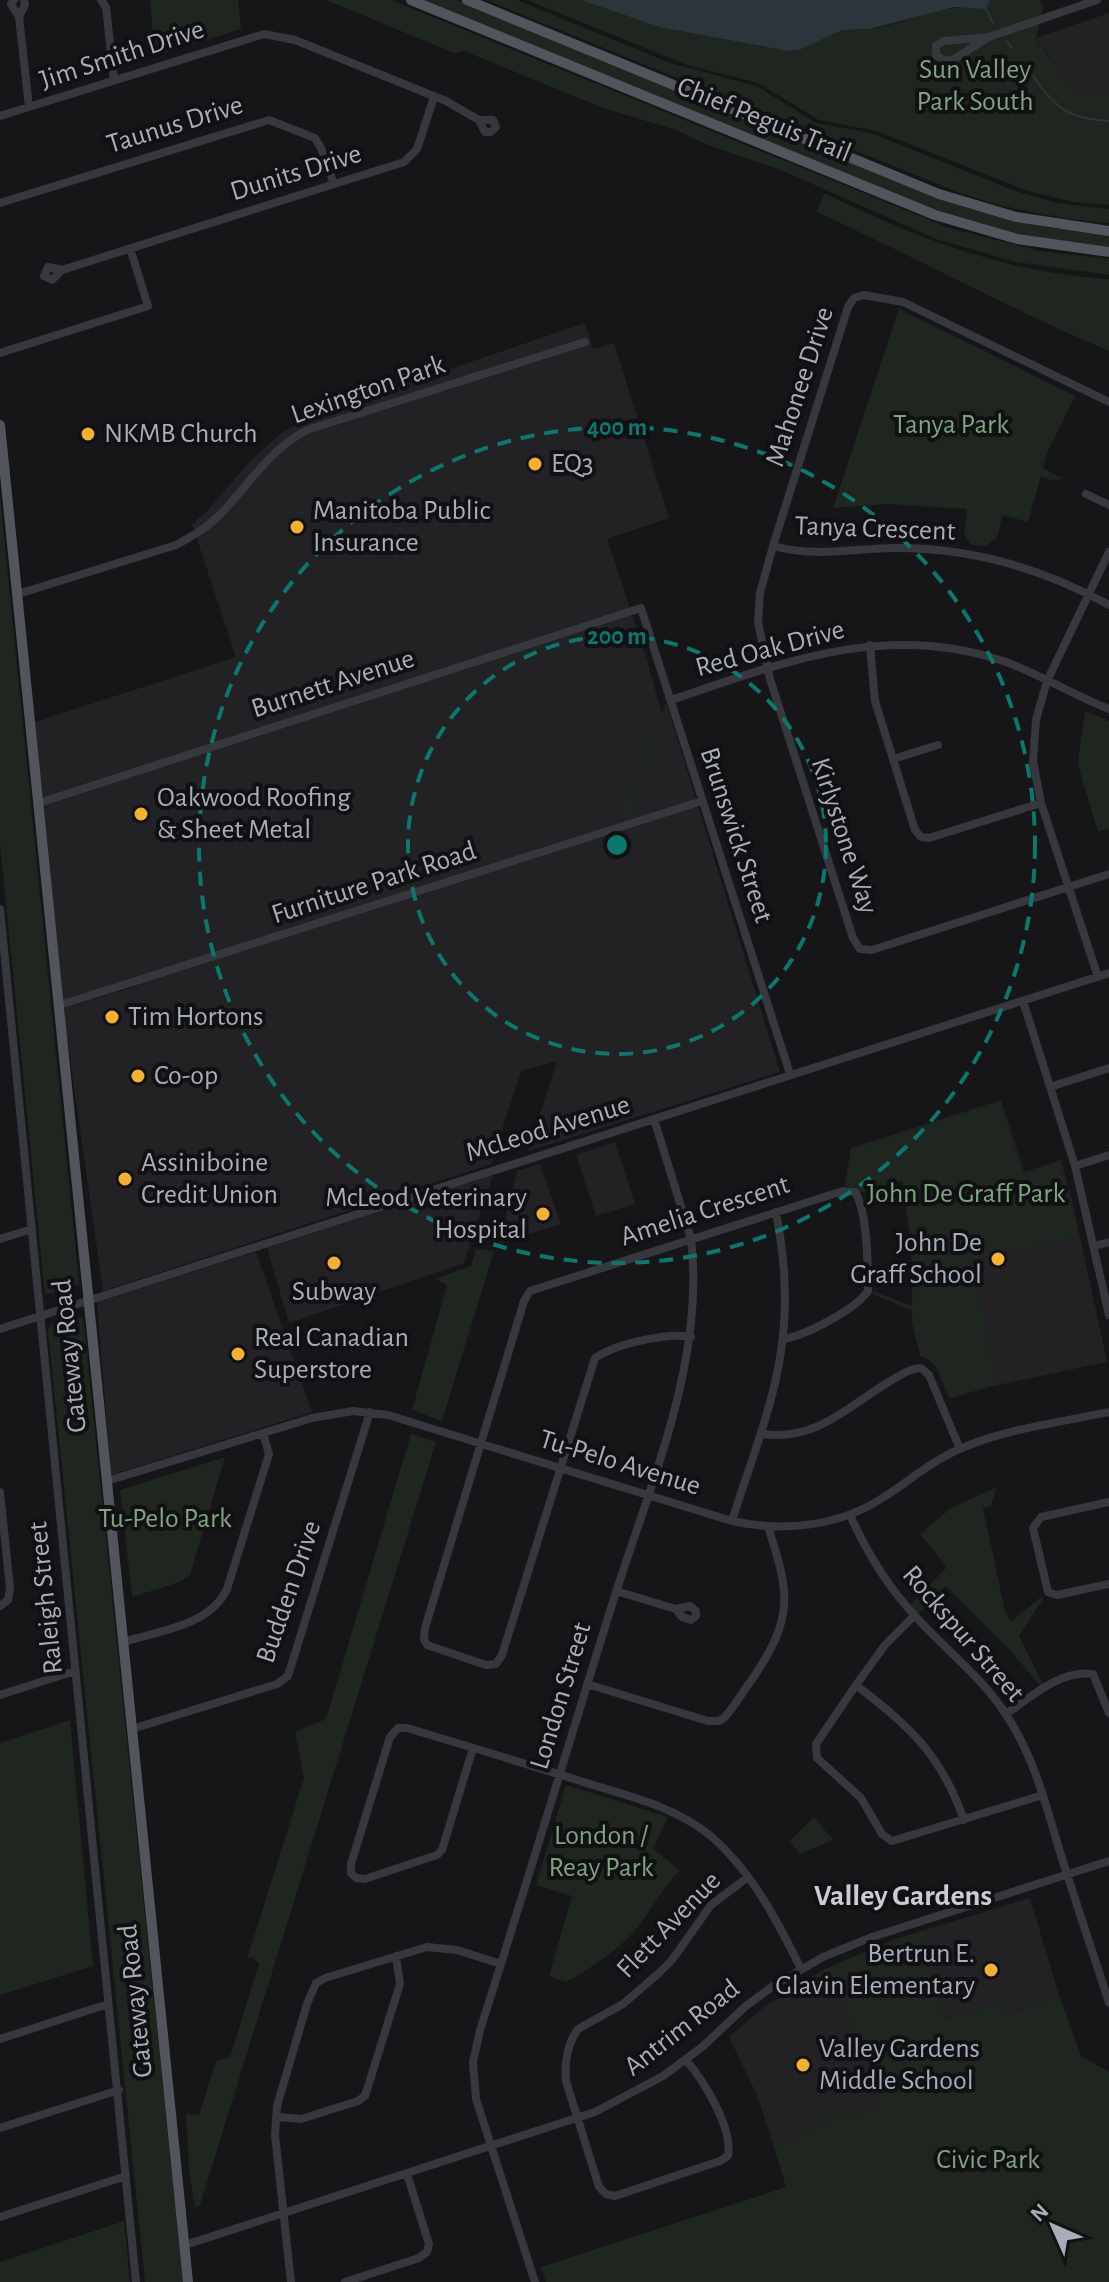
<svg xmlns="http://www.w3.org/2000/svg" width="1109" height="2282" viewBox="0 0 1109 2282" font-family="'Alegreya Sans',sans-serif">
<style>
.built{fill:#222225}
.green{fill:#1e261f}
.water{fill:#2c353c}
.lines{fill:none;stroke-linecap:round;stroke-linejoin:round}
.stream{stroke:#2c353c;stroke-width:2}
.minor{stroke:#37383d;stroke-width:8}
.major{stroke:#53555c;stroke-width:10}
.ring{fill:none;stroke:#0f766e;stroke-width:4;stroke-dasharray:14 10}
.poi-dot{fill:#f2b134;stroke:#111113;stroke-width:3}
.labels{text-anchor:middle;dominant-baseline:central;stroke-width:8;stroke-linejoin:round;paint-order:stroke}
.street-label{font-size:28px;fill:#a8adb8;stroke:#111113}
.park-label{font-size:28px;fill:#7fa381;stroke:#111113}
.poi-label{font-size:28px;fill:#a8adb8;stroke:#111113;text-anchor:start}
.neighbourhood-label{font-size:30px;font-weight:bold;fill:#c9ccd4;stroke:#111113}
.centre{fill:#0f766e;stroke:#111113;stroke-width:4}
.ring-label{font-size:24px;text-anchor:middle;font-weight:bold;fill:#0f766e;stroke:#111113;stroke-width:8;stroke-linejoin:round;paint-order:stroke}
</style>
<rect width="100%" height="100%" fill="#161618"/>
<path class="built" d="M1109 13V96L1078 95 1036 38Z
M585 323 593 349 614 343 669 518 607 539 648 663 662 715 666 702 780 1072 528 1151 557 1061 521 1071 491 1164 103 1291 63 1009 133 987 131 980 63 1001 35 722 236 657 192 524 207 511 251 460 284 431 317 414Z
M1001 1100 1024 1172 1061 1160 1072 1200 1107 1362 989 1387 949 1399 937 1368 928 1359 920 1356 912 1323 911 1241 902 1181 860 1193 845 1185 851 1148Z
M615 1142 635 1204 596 1216 576 1155Z
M540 1164 561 1224 499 1244 517 1171Z
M493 1175 464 1263 289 1323 267 1248Z
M256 1252 312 1412 111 1475 97 1302Z
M1030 1898 1059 1995 1004 2016 994 2004 945 2018 923 1946 928 1929Z
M823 1970 862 2045 858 2054 881 2105 855 2120 848 2109 774 2147 757 2095 729 2037 764 2007Z"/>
<path class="green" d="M150 0H238L241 29 155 56Z
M326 0H391L949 228 1040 251 1109 259V275L1016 262 936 239 781 170 708 145 676 130 603 108 464 51 454 53Z
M422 0H456L967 208 1039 226 1109 235V248L1014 234 937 211Z
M486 0H517L670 63 757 86 816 123 871 133 1015 191 1057 203 1109 209V223C1058 219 1008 209 960 193Z
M527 0H581L659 27 788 51C807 48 821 35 839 31 850 28 860 31 871 29 909 23 946 0 986 9L990 0H1040L1043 8 1036 39 1078 95 1109 96V205L1073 202 1028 191 876 131 819 120 758 83 687 65Z
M824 193C919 239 1003 272 1109 279V351C1010 309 915 257 817 212Z
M899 309 1075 396 1047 453 1043 468 1063 479 1050 480 1041 476 1028 522 1003 515 996 540H993L986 546 971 545 964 534 967 509 887 504 833 508Z
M0 496 79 1284 45 1295 0 843Z
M1085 711 1109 721V829L1098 832 1079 768V753Z
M655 718 663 719 635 808 630 819 623 821 621 819 627 794H632Z
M999 1103 1023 1174 1059 1163 1078 1236 975 1260 995 1384 950 1398 939 1368 921 1354 913 1311 873 1294V1291L914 1307 913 1245 902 1180 861 1192 846 1185 852 1150Z
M476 1249 494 1251 442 1421 412 1410 447 1285 435 1279 471 1266Z
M83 1317 183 2282H145L48 1330 53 1322Z
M411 1434 436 1442 200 2205 195 2209 189 2170 186 2114 199 2115 216 2061 230 2057 259 1964 253 1957 247 1959 304 1778 295 1732 326 1719Z
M225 1457 190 1575 180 1582 132 1597 120 1490Z
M997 1487 991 1506 983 1508 1005 1611 1011 1622 1041 1597 1043 1599 1019 1636 1043 1684 1040 1686 1009 1649 946 1586 917 1615 909 1606 947 1567 920 1534 951 1508Z
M70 1720 93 1966 0 1995V1743Z
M566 1785 668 1817 653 1849 680 1870C664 1886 654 1906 639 1925 621 1949 592 1967 566 1982L549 1976 572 1896 536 1885Z
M814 1817 833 1840 800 1854 790 1841Z
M928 1929 923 1946 945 2018 994 2004H1000L1005 2016 1059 1995 1081 2056 1109 2072V2282H546L541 2267 786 2187 774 2147 849 2109 855 2119 881 2105 858 2053 862 2045 823 1970 895 1939Z
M124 2221 130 2282H0V2262Z"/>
<path class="water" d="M581 0H990L986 9 954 7 870 29 842 30 801 49 788 51 659 27Z"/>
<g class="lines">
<path class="stream" d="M986 9 993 23
M1007 42 1012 48
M1033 76C1057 109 1068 119 1109 121"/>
<path class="minor" d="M14 0 11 4 19 17 29 107
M101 0 106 7 114 80
M19 17 25 5 24 0
M989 37 954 59 944 61 936 55V46L943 41 989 37 1097 0
M0 116 264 34 295 40 446 101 479 120H493L496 127 491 132H485L479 120
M0 203 269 120 315 138 321 148 334 184
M62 270 52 280 44 276 48 267 62 270 404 162 417 149 434 97
M0 353 148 306 130 248
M1109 402 903 302 864 295 854 298 848 307 773 546 760 593 758 622 770 679 853 938 860 949 872 950 1109 874
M1086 494 1109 505
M773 546C817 558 853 548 896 548 972 548 1044 569 1109 605
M18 594 176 545C189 538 202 531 213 521 247 490 264 453 307 430L585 342
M870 645 875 701 915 830 921 837 929 838 1041 803
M671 700C781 663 886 621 1003 661 1040 674 1073 695 1109 709
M893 759 938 745
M39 803 641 608 790 1074
M0 909 136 2282
M1098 977 1041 803 1033 761 1036 720 1047 681 1109 552
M1023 1001 1075 1166 1109 1315
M60 1005 702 801
M1050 1087 1109 1068
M1075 1166 1109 1155
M0 1239 32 1229
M1094 1246 1109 1242
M0 1329 1109 973
M691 1337C667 1332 616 1344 595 1358L502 1655 496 1664 486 1665 427 1645 424 1639 425 1628 524 1301 530 1291 843 1191 855 1192C868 1212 868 1267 868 1291 856 1309 805 1336 783 1339
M761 1434C819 1441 846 1407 892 1380 901 1375 910 1368 921 1368L929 1375 960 1449
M107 1481 312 1418 353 1411 388 1415 732 1521C783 1532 839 1527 884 1497 912 1479 935 1458 967 1446 1011 1428 1062 1422 1109 1412
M0 1492 10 1588 8 1600 0 1606
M1109 1502 1041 1517 1033 1528 1048 1592 1057 1595 1109 1584
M850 1515C867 1553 888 1587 916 1617 946 1650 983 1678 1007 1716 1034 1757 1046 1805 1060 1852 1076 1903 1093 1953 1109 2003
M732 1521C752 1456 780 1392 784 1323 787 1285 783 1249 776 1212
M616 1591 676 1609 682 1617 691 1620 696 1616V1611L690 1606 676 1609
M914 1616 885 1645 856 1685 816 1744 817 1758 861 1798 882 1834 892 1841 1043 1795
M123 1642C158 1631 210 1626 227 1589L269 1454 263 1433
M587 1684 708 1721H719L724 1718C735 1706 743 1691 753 1678 794 1617 790 1594 768 1527
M856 1685C910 1727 941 1754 964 1820
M0 1695 75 1671
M1006 1714C1031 1697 1061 1669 1093 1674L1109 1713
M132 1729 277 1684 288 1676 370 1412
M473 1748 442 1850 437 1855 365 1879 356 1878 351 1873V1864L390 1737 398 1728H407C464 1745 521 1762 577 1780 624 1795 674 1805 712 1837 752 1872 778 1922 801 1969
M0 2039 108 2004
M686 2060C704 2081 733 2128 728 2156L720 2161 615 2196 606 2194 599 2187 566 2081C564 2064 568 2042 578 2029L623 2004 659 1973 672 1960 711 1905 748 1877
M276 2117 301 2119 358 2101 365 2096 400 1984 396 1956
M0 2128 119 2090
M0 2217 126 2176
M185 2245 595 2112 663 2076 702 2047 746 2006 773 1986 823 1957 872 1937 1109 1861
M291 2282 275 2135 277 2106 307 2004 316 1983 325 1978 427 1947 457 1950 501 1964
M345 2282 419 2258 427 2252 429 2244 407 2174
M535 2282 476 2099 473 2062 480 2030C525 1890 567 1749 611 1608 647 1491 706 1363 691 1239L654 1119"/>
<path class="major" d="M411 0 935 215 1017 239 1109 252
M467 0 939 194 1016 217 1109 231
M0 425 188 2282"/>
</g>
<g class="ring">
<circle cx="617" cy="845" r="209"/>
<circle cx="617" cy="845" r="418"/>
</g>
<g class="poi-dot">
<circle cx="88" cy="434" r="8"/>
<circle cx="535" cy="464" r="8"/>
<circle cx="297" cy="527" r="8"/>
<circle cx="141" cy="814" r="8"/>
<circle cx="112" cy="1017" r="8"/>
<circle cx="138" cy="1076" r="8"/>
<circle cx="125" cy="1179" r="8"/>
<circle cx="543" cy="1214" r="8"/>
<circle cx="998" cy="1259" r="8"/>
<circle cx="334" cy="1263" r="8"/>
<circle cx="238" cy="1354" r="8"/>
<circle cx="991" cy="1970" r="8"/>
<circle cx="803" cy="2065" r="8"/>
</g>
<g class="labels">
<g class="street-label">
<text transform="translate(122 55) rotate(-18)">Jim Smith Drive</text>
<text transform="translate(764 120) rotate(22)">Chief Peguis Trail</text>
<text transform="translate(175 125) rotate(-17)">Taunus Drive</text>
<text transform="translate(296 173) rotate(-17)">Dunits Drive</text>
<text transform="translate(800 387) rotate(-72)">Mahonee Drive</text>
<text transform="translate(368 390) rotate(-19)">Lexington Park</text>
<text transform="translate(875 529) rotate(2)">Tanya Crescent</text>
<text transform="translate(770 649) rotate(-15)">Red Oak Drive</text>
<text transform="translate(333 684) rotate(-18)">Burnett Avenue</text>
<text transform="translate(736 835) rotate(72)">Brunswick Street</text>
<text transform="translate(844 836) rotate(72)">Kirlystone Way</text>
<text transform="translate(374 883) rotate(-18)">Furniture Park Road</text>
<text transform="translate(548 1129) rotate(-17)">McLeod Avenue</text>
<text transform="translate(705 1211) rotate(-18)">Amelia Crescent</text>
<text transform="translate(70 1356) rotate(-96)">Gateway Road</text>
<text transform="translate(620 1463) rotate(17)">Tu-Pelo Avenue</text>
<text transform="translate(289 1592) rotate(-71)">Budden Drive</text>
<text transform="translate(46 1598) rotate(-96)">Raleigh Street</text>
<text transform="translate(963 1634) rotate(49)">Rockspur Street</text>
<text transform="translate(561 1696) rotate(-73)">London Street</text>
<text transform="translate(669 1925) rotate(-46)">Flett Avenue</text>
<text transform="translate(136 2001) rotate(-96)">Gateway Road</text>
<text transform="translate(682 2028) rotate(-38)">Antrim Road</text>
</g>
<g class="park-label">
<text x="975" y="70">Sun Valley<tspan x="975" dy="32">Park South</tspan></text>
<text x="951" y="425">Tanya Park</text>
<text x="966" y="1194">John De Graff Park</text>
<text x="165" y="1519">Tu-Pelo Park</text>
<text x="601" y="1836">London /<tspan x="601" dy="32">Reay Park</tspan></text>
<text x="988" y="2160">Civic Park</text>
</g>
<g class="poi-label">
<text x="104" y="434">NKMB Church</text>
<text x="551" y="464">EQ3</text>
<text x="313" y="511">Manitoba Public<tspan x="313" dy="32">Insurance</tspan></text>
<text x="157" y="798">Oakwood Roofing<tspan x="157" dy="32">&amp; Sheet Metal</tspan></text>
<text x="128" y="1017">Tim Hortons</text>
<text x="154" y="1076">Co-op</text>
<text x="141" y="1163">Assiniboine<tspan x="141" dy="32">Credit Union</tspan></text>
<text x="527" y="1198" text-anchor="end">McLeod Veterinary<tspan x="527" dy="32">Hospital</tspan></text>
<text x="982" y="1243" text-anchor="end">John De<tspan x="982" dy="32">Graff School</tspan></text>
<text x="334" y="1292" text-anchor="middle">Subway</text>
<text x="254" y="1338">Real Canadian<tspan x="254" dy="32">Superstore</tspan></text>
<text x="975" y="1954" text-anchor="end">Bertrun E.<tspan x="975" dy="32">Glavin Elementary</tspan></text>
<text x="819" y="2049">Valley Gardens<tspan x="819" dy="32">Middle School</tspan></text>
</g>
<g class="neighbourhood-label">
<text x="903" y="1896">Valley Gardens</text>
</g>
</g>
<circle cx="617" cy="845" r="12" class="centre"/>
<g class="ring-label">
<text x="617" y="435">400 m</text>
<text x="617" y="644">200 m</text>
</g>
<g transform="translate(1053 2226) rotate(315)" stroke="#111113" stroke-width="6" paint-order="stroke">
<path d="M0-6L14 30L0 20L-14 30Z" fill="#a8adb8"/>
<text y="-12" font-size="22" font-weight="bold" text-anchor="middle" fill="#a8adb8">N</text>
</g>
</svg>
